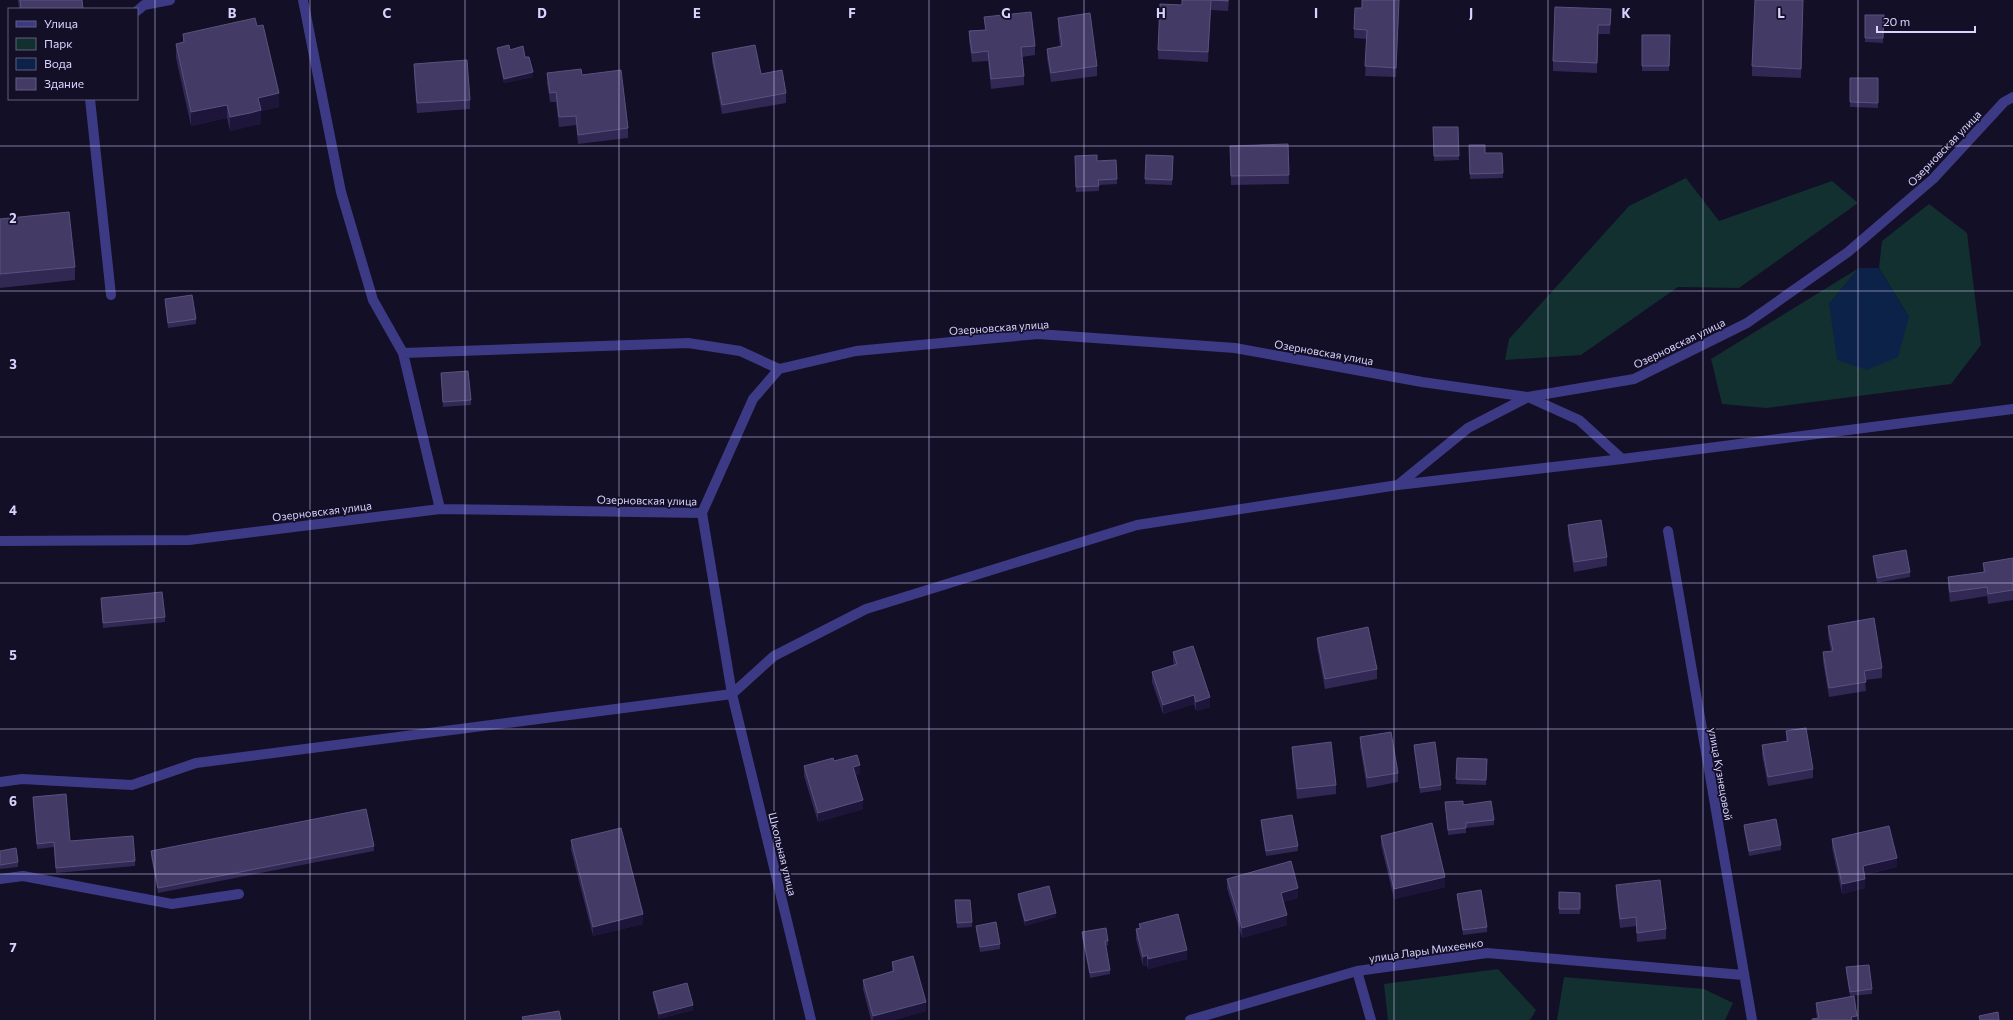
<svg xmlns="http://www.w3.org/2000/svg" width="2013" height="1020" viewBox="0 0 2013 1020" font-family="Commissioner,sans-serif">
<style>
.green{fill:#12302f}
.water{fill:#0c2248}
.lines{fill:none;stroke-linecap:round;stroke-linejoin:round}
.minor{stroke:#3d3a85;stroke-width:10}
.wall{fill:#312854}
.shaded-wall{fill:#1d163a}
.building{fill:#433a66;stroke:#5a527e}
.grid{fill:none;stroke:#d9d4ff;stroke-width:1;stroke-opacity:0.55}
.labels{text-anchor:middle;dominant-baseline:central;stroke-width:3.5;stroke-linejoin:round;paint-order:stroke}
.street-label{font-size:11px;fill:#d9d4ff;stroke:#130f26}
.grid-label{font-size:13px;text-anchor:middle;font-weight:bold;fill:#d9d4ff;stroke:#130f26;stroke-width:3.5;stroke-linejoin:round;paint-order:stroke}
</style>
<rect width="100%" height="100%" fill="#130f26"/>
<path class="green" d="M1686 178 1719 221 1832 181 1858 203 1739 288 1678 287 1581 355 1505 360 1509 339 1629 206Z
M1929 204 1967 233 1981 345 1951 384 1766 408 1722 404 1711 359 1859 268 1829 304 1909 317 1879 268 1882 241Z
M1498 969 1536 1010 1530 1020H1388L1384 984Z
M1564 977 1704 989 1733 1003 1725 1020H1557Z"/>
<path class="water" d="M1859 268H1879L1909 317 1898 357 1867 370 1837 360 1829 304Z"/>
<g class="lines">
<path class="minor" d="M303 0 341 192 373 300 403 353 440 509
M137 11 144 5 170 0
M90 99 111 295
M403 353 688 343 740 351 779 369
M1398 485 1468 428 1528 397 1579 420 1622 459
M702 513 732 694 811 1020
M1668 531 1752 1020
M0 541 189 540 440 509 702 513 753 399 779 369 856 351 1038 334 1235 348 1422 382 1528 397 1634 379 1747 323 1848 252 1933 179 2004 102 2013 97
M0 782 22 779 132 785 196 763 732 694 774 656 866 609 1137 525 1398 485 1622 459 2013 409
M0 879 23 876 172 904 239 894
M1357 971 1371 1020
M1190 1020 1357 971 1487 953 1743 975"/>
</g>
<path class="wall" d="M18 0H82L83 9H19Z
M1182 0H1229L1228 11 1211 10 1208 62 1158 59V50L1182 5Z
M1362 8H1399L1396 77 1365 76 1367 39 1354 38V29Z
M1611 9 1610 34H1598L1597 73 1553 71V61Z
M1803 10 1801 78 1752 76V66Z
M1865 15H1884L1883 43 1865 42Z
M984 17 1035 46V55L1022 57 1024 76V85L991 89 988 61 972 62 969 41V31L985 30Z
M1058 18 1097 66V76L1051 82 1047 58V49L1060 47 1058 28Z
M257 26 279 107 261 111V124L250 126 230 131 227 118 191 126 176 58V44L183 42V34Z
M1642 35H1670L1669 71H1642Z
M497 48 510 50 533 77 504 83 497 52Z
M712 53 761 74 786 93V103L722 114 712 62Z
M414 64 470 100V109L417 113 414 74Z
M547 73 582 75 628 128V138L578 144 576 125 559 127 556 102H550L547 83Z
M1850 78H1878V108L1850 107Z
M1433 127H1458L1459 160 1434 161Z
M1288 144 1289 184 1231 185 1230 146Z
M1469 145 1485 153H1502L1503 178 1470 179Z
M1146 155 1173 156 1172 185 1145 184Z
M1075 161H1097L1117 179V184L1099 185V191L1076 192Z
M0 219 75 267V280L0 288Z
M165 299 196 319V324L168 328 165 304Z
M441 373 471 400V405L443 407Z
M1568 525 1607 557V566L1574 572 1568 535Z
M1873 556 1910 572V577L1877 583 1873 561Z
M2013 558V600L1988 604 1987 596 1950 602 1948 587V577L1983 572V563Z
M101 598 165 617V622L103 628Z
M1828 626 1882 668V678L1865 680 1866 691 1829 697 1823 662V652L1831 651 1828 635Z
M1317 638 1377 669V679L1325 689 1317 647Z
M1173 652 1210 707 1196 711 1194 704 1163 714 1152 682V672L1174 665 1173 662Z
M1786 731 1813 769V778L1768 786 1762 755V745L1786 741Z
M1360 737 1398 773V782L1367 788 1360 747Z
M1414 745 1441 785V790L1420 793 1414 750Z
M1292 747 1336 785V794L1297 799 1292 757Z
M1457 758 1487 759 1486 785 1456 784Z
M834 761 860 774 856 775 863 809 818 822 804 776V766Z
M33 797 70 841 135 861V866L56 873 54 847 37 849Z
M1445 802 1463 805 1494 820V825L1466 828V833L1448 835Z
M1261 820 1298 846V851L1266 856 1261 825Z
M1744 825 1781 845V850L1749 856 1744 830Z
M1381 836 1445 887 1394 899 1381 845Z
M1832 839 1897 867 1864 875 1865 888 1842 894 1832 848Z
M571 840 643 924 593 936 571 850Z
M374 846V851L158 893 151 856V851Z
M0 851 18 862V867L0 869Z
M1227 879 1298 898 1283 902 1287 925 1242 938 1227 888Z
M1616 885 1666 929V939L1637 942 1636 926 1620 928 1616 895Z
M1559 892 1580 893V914H1559Z
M1018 894 1056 917 1025 926 1018 899Z
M1457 894 1487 927V932L1463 935 1457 898Z
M955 905 972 922V927L957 928Z
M1139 924 1187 959 1148 969 1147 965 1143 966 1136 939V929L1139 928Z
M976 926 1000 944V949L980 952 976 930Z
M1082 932 1108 941V945L1106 946 1110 970V974L1090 978 1082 937Z
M892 962 926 1011 894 1020H871L863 989V980L892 971Z
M1846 967 1872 989V994L1850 996 1846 972Z
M653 992 693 1010 659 1019 653 997Z
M1816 1003 1857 1020 1817 1018 1816 1012Z"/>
<path class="shaded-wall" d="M1211 0V10L1208 62V52Z
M1399 0V8L1396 77V68Z
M1803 0V10L1801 78V69Z
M533 72V77L504 83V79Z
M279 93V107L261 111V124L230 131V117L258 98Z
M227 105V118L191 126V112Z
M1194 695V704L1163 714V705Z
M1210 697V707L1196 711V702Z
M860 765V774L853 776V767Z
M863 800V809L818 822V813Z
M1897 858V867L1863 875V866Z
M1445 877V887L1394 899V889Z
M1865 879V888L1842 894V884Z
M1298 888V898L1281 903V893Z
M1056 913V917L1025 926V921Z
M643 914V924L593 936V927Z
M1287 915V925L1242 938V928Z
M1187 950V959L1148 969V959Z
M1147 955V965L1143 966V957Z
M926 1002V1011L894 1020H873V1016Z
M693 1005V1010L659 1019V1014Z
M1857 1016V1020H1851V1017Z"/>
<path class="building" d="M20 0H82L83 9H21Z
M1182 0H1228V1L1211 0 1208 52 1158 50 1160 4 1182 5Z
M1362 0H1399L1396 68 1365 66 1367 30 1354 29 1355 8H1362Z
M1755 0H1803L1801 69 1752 66Z
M1555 7 1611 9 1610 25H1598L1597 63 1553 61Z
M1031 12 1035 46 1021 47 1024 76 991 79 988 51 972 53 969 31 986 30 984 17Z
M1090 13 1097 66 1051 73 1047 49 1062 46 1058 18Z
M1865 15H1884L1883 38H1865Z
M255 18 257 26 263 25 279 93 258 98 261 110 250 113 230 117 227 105 191 112 176 44 184 42 183 34Z
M1642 35H1670L1669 66H1642Z
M509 45 510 50 523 46 525 57H529L533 72 504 79 497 48Z
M755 45 761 74 782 70 786 93 722 105 712 53Z
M467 60 470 100 417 103 414 64Z
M581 69 582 75 621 70 628 128 578 135 576 116 559 117 556 92 550 93 547 73Z
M1850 78H1878V103L1850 102Z
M1433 127H1458L1459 156H1434Z
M1288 144 1289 175 1231 176 1230 146Z
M1469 145H1485V153H1502L1503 173 1470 174Z
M1097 155V161L1116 160 1117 179 1098 180 1099 186 1076 187 1075 156Z
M1146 155 1173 156 1172 180 1145 179Z
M69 212 75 267 0 274V219Z
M192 295 196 319 168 323 165 299Z
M468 371 471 400 443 402 441 373Z
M1601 520 1607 557 1574 562 1568 525Z
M1906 550 1910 572 1877 578 1873 556Z
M2013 558V590L1988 594 1987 587 1950 592 1948 577 1985 572 1983 563Z
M162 592 165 617 103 623 101 598Z
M1874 618 1882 668 1864 671 1866 682 1829 688 1823 652 1833 651 1828 626Z
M1368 627 1377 669 1325 679 1317 638Z
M1193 646 1210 697 1196 702 1194 695 1163 705 1152 672 1177 664 1173 652Z
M1806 728 1813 769 1768 777 1762 745 1788 741 1786 731Z
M1391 732 1398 773 1367 778 1360 737Z
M1331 742 1336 785 1297 789 1292 747Z
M1435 742 1441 785 1420 788 1414 745Z
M857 755 860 765 853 767 863 800 818 813 804 766 833 758 834 761Z
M1457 758 1487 759 1486 780 1456 779Z
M66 794 70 841 133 836 135 861 56 868 54 842 37 844 33 797Z
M1463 801V805L1491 801 1494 820 1466 823V828L1448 830 1445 802Z
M366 809 374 846 158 888 151 851Z
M1292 815 1298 846 1266 851 1261 820Z
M1776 819 1781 845 1749 851 1744 825Z
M1432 823 1445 877 1394 889 1381 836Z
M1889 826 1897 858 1863 866 1865 879 1842 884 1832 839Z
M621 828 643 914 593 927 571 840Z
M16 848 18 862 0 865V851Z
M1291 861 1298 888 1281 893 1287 915 1242 928 1227 879Z
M1660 880 1666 929 1637 933 1636 917 1620 919 1616 885Z
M1049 886 1056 913 1025 921 1018 894Z
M1481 890 1487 927 1463 930 1457 894Z
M1559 892 1580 893V909H1559Z
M955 900H970L972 922 957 923Z
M1178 914 1187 950 1148 959 1147 955 1143 957 1136 929 1141 928 1139 924Z
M996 922 1000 944 980 947 976 926Z
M1106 928 1108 941H1105L1110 970 1090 973 1082 932Z
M913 956 926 1002 873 1016 863 980 894 971 892 962Z
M1869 965 1872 989 1850 992 1846 967Z
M687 983 693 1005 659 1014 653 992Z
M1854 996 1857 1016 1851 1017 1852 1020H1812V1019L1819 1018 1816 1003Z
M559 1011 561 1020H523L522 1017Z
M1998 1012 1999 1020H1980L1979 1016Z"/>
<path class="grid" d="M155 0V1020M310 0V1020M465 0V1020M619 0V1020M774 0V1020M929 0V1020M1084 0V1020M1239 0V1020M1394 0V1020M1548 0V1020M1703 0V1020M1858 0V1020M0 146H2013M0 291H2013M0 437H2013M0 583H2013M0 729H2013M0 874H2013"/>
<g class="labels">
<g class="street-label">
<text transform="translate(1944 148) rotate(-46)">Озерновская улица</text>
<text transform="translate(999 327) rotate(-4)">Озерновская улица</text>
<text transform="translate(1679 343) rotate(-26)">Озерновская улица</text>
<text transform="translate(1324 352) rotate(10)">Озерновская улица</text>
<text transform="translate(647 500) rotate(1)">Озерновская улица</text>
<text transform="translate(322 511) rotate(-7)">Озерновская улица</text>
<text transform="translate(1721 774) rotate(80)">улица Кузнецовой</text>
<text transform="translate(783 854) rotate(76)">Школьная улица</text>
<text transform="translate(1426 950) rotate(-8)">улица Лары Михеенко</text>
</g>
</g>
<g class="grid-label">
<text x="232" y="18">B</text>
<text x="387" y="18">C</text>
<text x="542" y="18">D</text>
<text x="697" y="18">E</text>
<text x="852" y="18">F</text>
<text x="1006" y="18">G</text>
<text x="1161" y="18">H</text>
<text x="1316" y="18">I</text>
<text x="1471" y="18">J</text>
<text x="1626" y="18">K</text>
<text x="1781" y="18">L</text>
<text x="13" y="223">2</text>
<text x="13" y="369">3</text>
<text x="13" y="515">4</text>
<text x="13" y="660">5</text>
<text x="13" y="806">6</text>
<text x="13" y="952">7</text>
</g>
<rect x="8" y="8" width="130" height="92" fill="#130f26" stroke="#625e7d"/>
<rect x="16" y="21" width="20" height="6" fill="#3d3a85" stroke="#625e7d"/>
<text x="44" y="28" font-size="12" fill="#d9d4ff">Улица</text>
<rect x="16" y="38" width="20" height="12" fill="#12302f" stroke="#625e7d"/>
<text x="44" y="48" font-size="12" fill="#d9d4ff">Парк</text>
<rect x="16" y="58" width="20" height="12" fill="#0c2248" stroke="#625e7d"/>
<text x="44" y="68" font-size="12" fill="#d9d4ff">Вода</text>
<rect x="16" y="78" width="20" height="12" fill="#433a66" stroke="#625e7d"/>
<text x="44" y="88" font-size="12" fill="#d9d4ff">Здание</text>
<path d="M1877 26v6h98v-6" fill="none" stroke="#d9d4ff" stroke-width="2"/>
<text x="1883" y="26" font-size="12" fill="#d9d4ff" stroke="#130f26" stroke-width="3" paint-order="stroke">20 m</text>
</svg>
